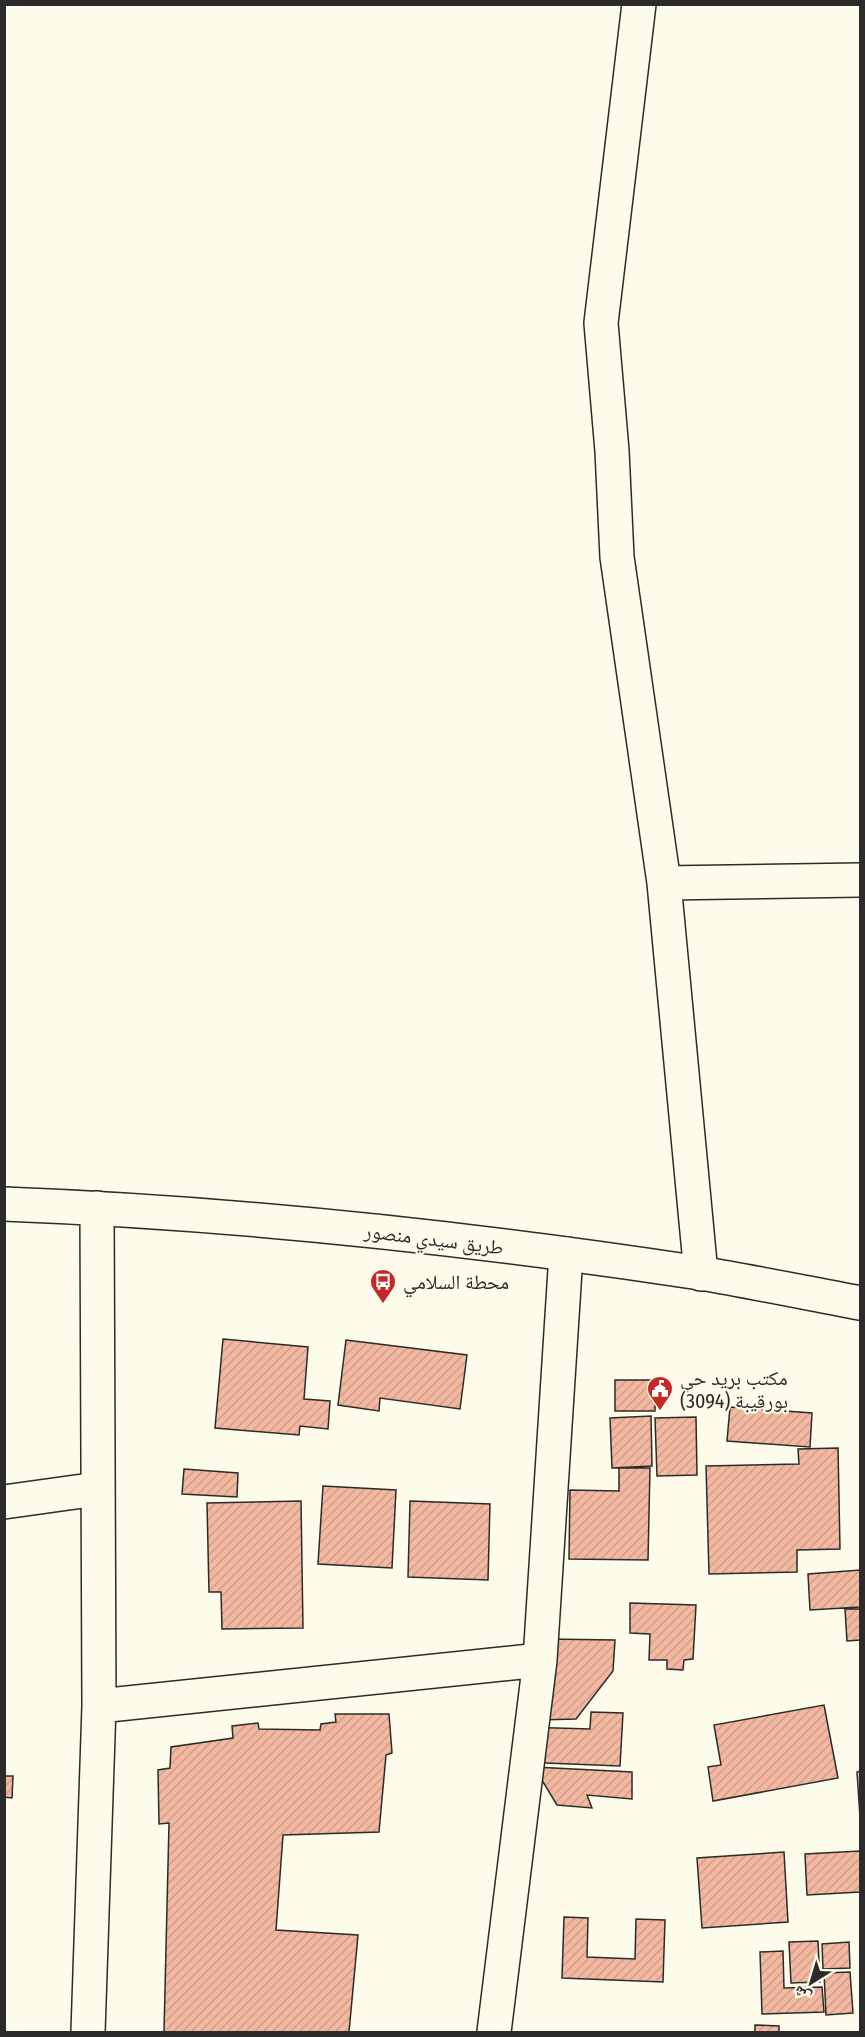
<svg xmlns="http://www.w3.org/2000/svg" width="865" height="2037" viewBox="0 0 865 2037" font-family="'Fira Sans Condensed','Noto Naskh Arabic',sans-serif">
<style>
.building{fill:url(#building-hatch);stroke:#2b2b2b;stroke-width:1.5}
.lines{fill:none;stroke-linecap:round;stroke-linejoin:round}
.minor-casing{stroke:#2b2b2b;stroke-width:36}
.secondary-casing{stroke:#2b2b2b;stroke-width:36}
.minor{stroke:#fdfbea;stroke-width:33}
.secondary{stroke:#fdfbea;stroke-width:33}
.labels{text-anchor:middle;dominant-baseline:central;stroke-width:4.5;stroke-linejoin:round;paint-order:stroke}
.street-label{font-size:20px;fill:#2b2b2b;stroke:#fdfbea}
.poi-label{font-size:20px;fill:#2b2b2b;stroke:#fdfbea;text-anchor:start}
</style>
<defs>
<pattern id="building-hatch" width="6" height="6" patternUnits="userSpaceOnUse" patternTransform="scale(1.5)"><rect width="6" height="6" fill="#f2b8a0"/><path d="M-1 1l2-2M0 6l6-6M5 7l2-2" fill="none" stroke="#d09e8a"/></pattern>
</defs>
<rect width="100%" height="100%" fill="#fdfbea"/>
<path class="building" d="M223 1339 308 1347 304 1399 330 1401 328 1429 300 1426 299 1435 215 1428Z
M346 1340 467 1355 460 1409 380 1398 379 1411 338 1405Z
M615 1380H656L655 1411H615Z
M730 1407 812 1413 810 1447 727 1441Z
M651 1416 652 1466 612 1468 610 1418Z
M696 1417 697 1475 657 1476 655 1418Z
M838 1448 840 1549 797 1550V1572L709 1574 706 1466 799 1464 798 1449Z
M619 1468H650L648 1560 569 1559 570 1490 619 1491Z
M184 1469 238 1473 237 1497 182 1494Z
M323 1486 396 1490 392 1568 318 1564Z
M301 1501 303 1628 222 1629 221 1592H209L207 1503Z
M410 1501 490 1504 488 1580 408 1577Z
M860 1570V1607L810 1610 808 1574Z
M630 1603 696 1605 693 1659 684 1660 683 1670 667 1669V1660H649L650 1634 630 1633Z
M845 1609H860V1640L847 1641Z
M547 1639 615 1640 613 1671 576 1719 539 1720Z
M824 1705 838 1778 713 1801 708 1767 721 1765 714 1725Z
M591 1712 623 1713 620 1766 521 1762 523 1727 590 1729Z
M335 1714H389L392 1753 386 1755 379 1832 283 1835 276 1930 358 1935 349 2032H164L169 1823 159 1824 158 1770 170 1768 171 1747 233 1738 232 1726 258 1723 259 1729 320 1730 321 1724 336 1722Z
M534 1767 632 1772V1799L587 1795 592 1808 557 1805Z
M860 1771V1817L857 1772Z
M4 1776H13L12 1798 4 1797Z
M860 1851V1892L807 1895 805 1854Z
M784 1852 788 1922 702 1928 697 1858Z
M564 1917 588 1918 587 1957 635 1959 636 1919 665 1920 663 1982 562 1978Z
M818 1941 820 1982 791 1983 789 1942Z
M849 1942 850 1968 823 1969 822 1944Z
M783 1951 784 1988 822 1987 824 2012 762 2014 760 1952Z
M850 1972 853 2013 826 2015 824 1973Z
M755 2025 779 2026V2032H755Z"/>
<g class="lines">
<defs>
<path id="minor" d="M639 4 601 323 612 451 617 557 664 883 701 1274
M664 883 860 880
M4 1502 97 1489
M99 1706 540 1660
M88 2032 99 1706 97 1208
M494 2032 540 1660 566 1254"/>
<path id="secondary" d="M4 1204C237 1213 470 1238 700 1273 753 1282 807 1293 860 1303"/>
</defs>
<use href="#minor" class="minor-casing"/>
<use href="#secondary" class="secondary-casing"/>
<use href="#minor" class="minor"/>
<use href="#secondary" class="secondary"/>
</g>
<defs>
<symbol id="bus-pin" viewBox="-11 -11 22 30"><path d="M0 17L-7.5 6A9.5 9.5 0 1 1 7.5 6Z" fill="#c62828" stroke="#fdfbea"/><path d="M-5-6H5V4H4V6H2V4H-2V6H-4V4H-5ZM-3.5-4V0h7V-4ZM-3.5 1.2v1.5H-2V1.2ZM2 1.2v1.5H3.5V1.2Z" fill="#fff"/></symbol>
<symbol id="civic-pin" viewBox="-11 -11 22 30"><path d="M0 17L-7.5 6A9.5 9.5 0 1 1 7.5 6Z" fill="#c62828" stroke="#fdfbea"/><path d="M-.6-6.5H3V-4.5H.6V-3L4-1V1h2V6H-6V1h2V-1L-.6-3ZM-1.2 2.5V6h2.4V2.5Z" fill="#fff"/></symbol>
</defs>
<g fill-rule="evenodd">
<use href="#bus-pin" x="368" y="1267" width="30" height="40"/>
<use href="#civic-pin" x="645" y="1374" width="30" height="40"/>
</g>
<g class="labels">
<g class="street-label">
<text transform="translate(434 1239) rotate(7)">طريق سيدي منصور</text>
</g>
<g class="poi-label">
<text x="403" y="1282">محطة السلامي</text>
<text x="680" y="1378">مكتب بريد حي<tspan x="680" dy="23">بورقيبة (3094)</tspan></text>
</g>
</g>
<rect width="865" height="2037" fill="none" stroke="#2b2b2b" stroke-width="12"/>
<g transform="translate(811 1983) rotate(217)" stroke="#fdfbea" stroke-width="4.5" paint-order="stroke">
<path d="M0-4.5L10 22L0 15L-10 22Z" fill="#2b2b2b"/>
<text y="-9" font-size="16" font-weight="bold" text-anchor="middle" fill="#2b2b2b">ش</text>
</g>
</svg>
